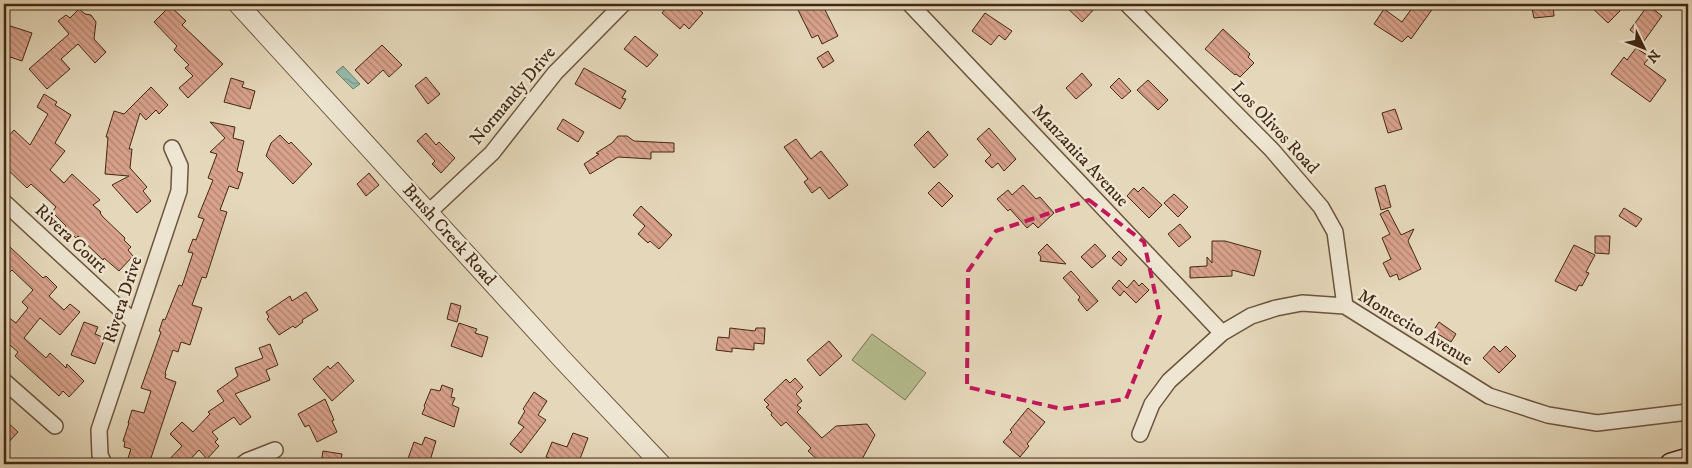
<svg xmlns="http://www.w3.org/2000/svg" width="1692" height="468" viewBox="0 0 1692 468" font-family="'IM FELL DW Pica',serif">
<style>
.pitch{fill:#b5be8f;stroke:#7c7351}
.water{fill:url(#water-waves);stroke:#75806f}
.building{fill:url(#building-back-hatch);stroke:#432813}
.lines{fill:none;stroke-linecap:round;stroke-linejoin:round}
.minor-casing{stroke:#6c543d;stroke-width:18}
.tertiary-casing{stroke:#6c543d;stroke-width:21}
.secondary-casing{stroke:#432813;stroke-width:24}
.minor{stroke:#eee6d2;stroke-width:15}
.tertiary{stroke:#eee6d2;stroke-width:19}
.secondary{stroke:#eee6d2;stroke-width:21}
.marked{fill:none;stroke:#c2185b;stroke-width:4;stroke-dasharray:10 6;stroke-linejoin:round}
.labels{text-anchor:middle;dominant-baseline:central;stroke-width:5;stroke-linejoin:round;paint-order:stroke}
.street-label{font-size:18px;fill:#432813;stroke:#eee6d2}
</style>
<defs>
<pattern id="water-waves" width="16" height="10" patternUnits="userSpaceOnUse" patternTransform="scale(1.25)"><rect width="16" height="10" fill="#96baac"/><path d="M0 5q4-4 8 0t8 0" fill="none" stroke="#7c978b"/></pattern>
<pattern id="building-back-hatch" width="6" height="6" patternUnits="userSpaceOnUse" patternTransform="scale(1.25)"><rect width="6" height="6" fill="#d9a28c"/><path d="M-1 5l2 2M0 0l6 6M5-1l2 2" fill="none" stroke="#b28471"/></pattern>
</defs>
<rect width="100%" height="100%" fill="#e5d8ba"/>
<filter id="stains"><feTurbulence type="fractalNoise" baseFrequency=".004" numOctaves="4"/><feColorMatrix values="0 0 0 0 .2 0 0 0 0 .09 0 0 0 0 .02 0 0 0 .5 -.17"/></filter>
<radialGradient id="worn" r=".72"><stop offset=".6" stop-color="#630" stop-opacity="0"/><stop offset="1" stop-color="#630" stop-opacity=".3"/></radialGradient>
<path class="pitch" d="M872 334 926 373 905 400 852 360Z"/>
<path class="water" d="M343 66 360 84 353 89 336 72Z"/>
<path class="building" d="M669 4H692L703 13 689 29 684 24 680 29 662 13Z
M795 4H822L838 36 822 44 818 35 812 38Z
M1063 4H1099L1082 22Z
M1415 4H1436L1411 39 1408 36 1402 42 1374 24 1384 9 1402 22Z
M1531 4H1553L1554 16 1534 18Z
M1588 4H1612L1620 11 1608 23Z
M1648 5 1662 16 1644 41 1630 30Z
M170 6 186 21 182 25 223 64 188 98 179 88 193 76 185 68 189 65 174 50 177 46 154 22Z
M79 9 85 14 91 15 96 22 94 39 106 52 95 63 78 44 61 59 70 69 47 89 29 69 69 34 58 21 66 15 70 18Z
M985 13 1012 31 1005 40 999 35 991 45 972 31Z
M4 24 32 33 22 61 4 55Z
M1223 29 1250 54 1248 57 1254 63 1240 77 1236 74 1235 75 1205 49Z
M635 36 658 55 647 67 624 49Z
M382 45 402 65 389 77 383 70 368 84 355 70Z
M1636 48 1650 57 1644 64 1666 80 1650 102 1611 74 1624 57 1627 60Z
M828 51 834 61 823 68 817 58Z
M584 68 626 91 622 98 626 99 620 109 575 84Z
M1082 73 1092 85 1076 99 1066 88Z
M426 77 440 94 428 104 415 86Z
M231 78 244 82 242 87 255 91 250 109 224 102Z
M1119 78 1131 91 1122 99 1110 87Z
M1148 80 1168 100 1158 110 1137 90Z
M151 87 168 105 159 114 156 110 146 120 140 113 129 149H132L130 168 147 187 143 191 151 201 137 213 112 185 129 176 105 174 108 137H106L114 111 124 114Z
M44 94 57 102 55 105 71 115 55 143 65 151 50 170 64 183 72 174 100 200 93 205 101 212 100 213 103 217 125 238 124 240 131 247 128 250 133 256 119 271 104 258 103 260 78 236 76 238 65 228 66 226 52 212 56 207 41 193 31 184 27 188 4 166V141L14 130 30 145 48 114 37 107Z
M1395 109 1402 129 1388 133 1382 113Z
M563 119 584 132 578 142 557 129Z
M210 122 235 127 233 138 244 141 237 171 243 173 238 189 229 186 220 210 227 212 206 278 202 277 192 305 202 308 190 345 181 342 178 352 173 350 165 373 166 374 165 378 176 382 149 464H126L131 449 124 447 125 442 123 441 129 423H128L132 410 144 413 151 391 141 388 161 332 159 331 163 319 165 320 179 285 182 286 193 253 188 252 193 239 196 240 204 219 198 217 213 180 208 178 217 154 210 152 225 138Z
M989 128 1016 159 1004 171 998 163 992 168 985 161 991 155 977 139Z
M928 131 948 155 934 168 914 145Z
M426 133 436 145 439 142 455 158 441 173 432 164 435 161 417 141Z
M280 135 289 144 291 142 312 164 293 184 266 156 271 143Z
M618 136H627L634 141 674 143V152H651V159L618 157 590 174 584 164 599 154 596 153 612 143Z
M796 139 811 159 821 151 848 185 829 199 820 187 812 193 804 182 808 179 784 147Z
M369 173 379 185 366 196 357 184Z
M939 182 953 196 942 207 928 193Z
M1023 185 1036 199 1040 197 1054 213 1038 228 1033 223 1027 228 1010 209 1008 211 997 199 1008 190 1012 195Z
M1385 185 1391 207 1381 210 1375 188Z
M1143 187 1162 205 1149 218 1127 196 1134 188 1138 192Z
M1174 194 1188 207 1178 217 1164 203Z
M641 206 672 235 659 249 650 241 648 243 638 234 645 226 633 215Z
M1624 208 1642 219 1636 227 1619 216Z
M1388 210 1401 235 1414 229 1408 241 1421 269 1399 280 1397 274 1390 277 1383 263 1391 259 1382 238 1390 234 1380 214Z
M1180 224 1191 237 1179 247 1168 234Z
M1595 236H1610L1609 254 1595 253Z
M1212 241H1225L1261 251 1254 276 1232 270V276L1190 278V267L1207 266V257L1212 263Z
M1047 244 1066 264 1040 261 1041 257 1038 253Z
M1095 244 1106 256 1092 268 1081 257Z
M1574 245 1595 255 1586 272 1589 273 1582 286 1579 285 1576 291 1555 281Z
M10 247 43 278 46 276 57 287 49 296 64 310 70 304 80 312 60 335 40 318 24 338 46 358 50 353 66 368 67 364 84 381 69 397 63 391 59 396 15 356 18 352 4 340V314L16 323 28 308 22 302 33 290 12 270 4 278V254Z
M1119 251 1127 259 1121 266 1112 258Z
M1071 271 1098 301 1087 311 1078 300 1080 297 1063 278Z
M1119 280 1127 288 1134 280 1139 286 1142 283 1149 290 1136 303 1124 291 1120 296 1112 288Z
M306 292 318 310 302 320 303 322 295 328 293 326 279 335 267 319 269 317 266 312 290 296 292 301Z
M451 303 461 306 457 322 447 319Z
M84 322 98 327 95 334 105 338 95 364 71 355Z
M1439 322 1456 334 1451 342 1433 331Z
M459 323 477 329 475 333 488 337 482 357 451 346Z
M730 328 755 331 756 328H765L764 344 754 343V350L732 348V352L716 350 718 337 729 338Z
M829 341 842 356 820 376 807 360Z
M270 344 278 365 266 370 270 380 235 394 251 417 240 425 234 417 212 432 218 439 215 442 219 446 207 459 199 450 186 464H165L182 446 170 434 182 422 193 432 210 414 208 412 224 401 217 391 238 376 235 368 263 358 259 348Z
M1494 346 1500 352 1506 346 1516 356 1499 373 1483 358Z
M338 362 354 381 332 401 313 379 328 366 330 369Z
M795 378 803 387 796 394 802 401 797 405 801 408 797 412 822 438 836 426 867 424 875 435 860 463 822 464 808 451 811 448 786 422 781 426 771 415 772 413 766 407 769 405 764 400 786 379 790 383Z
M442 385 453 389 451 397 455 398 452 405 459 408 454 427 422 414 425 407 424 406 431 389 440 391Z
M534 392 547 401 538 415 546 420 521 453 510 444 524 427 518 423 525 411 523 409Z
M325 399 334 420 332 421 337 432 317 442 309 425 305 427 298 414Z
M1028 408 1045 422 1027 444 1029 446 1020 457 1003 442 1012 432 1010 430Z
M4 419 18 432 4 447Z
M573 433 588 438 578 464H565L546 457 552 442 567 447Z
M425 437 436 441 429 464H406L414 442 422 445Z
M323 451 342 454 340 464H321Z"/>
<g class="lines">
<defs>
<path id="minor" d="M910 4 1222 333
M1127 4 1272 150 1321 207 1335 232 1345 306
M4 202 135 323
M429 212 492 153 555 73 623 4
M4 381 55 426
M1140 434 1152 404 1169 381 1222 333 1251 316 1276 308 1302 303 1345 306 1489 396 1548 415 1597 423 1688 412
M104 464 100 455 99 430 179 191 180 166 172 148
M243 464 247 461 275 450"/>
<path id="tertiary" d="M238 4 561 358 661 464"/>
<path id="secondary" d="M1671 464 1688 459"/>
</defs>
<use href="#minor" class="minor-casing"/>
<use href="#tertiary" class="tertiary-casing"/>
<use href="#secondary" class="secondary-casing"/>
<use href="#minor" class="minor"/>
<use href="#tertiary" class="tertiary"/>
<use href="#secondary" class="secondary"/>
</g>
<path class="marked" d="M1089 200 1144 242 1160 316 1126 399 1062 409 967 387 968 271 996 231Z"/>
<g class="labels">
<g class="street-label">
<text transform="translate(513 96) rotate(-50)">Normandy Drive</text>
<text transform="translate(1275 128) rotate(47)">Los Olivos Road</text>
<text transform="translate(1080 156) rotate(47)">Manzanita Avenue</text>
<text transform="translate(449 235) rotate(48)">Brush Creek Road</text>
<text transform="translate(71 239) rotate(43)">Rivera Court</text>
<text transform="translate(123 300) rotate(-72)">Rivera Drive</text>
<text transform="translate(1415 328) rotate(31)">Montecito Avenue</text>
</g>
</g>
<rect width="1692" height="468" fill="none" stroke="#e5d8ba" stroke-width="20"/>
<rect x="5" y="5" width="1682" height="458" fill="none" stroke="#432813" stroke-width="2.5"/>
<rect x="10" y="10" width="1672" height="448" fill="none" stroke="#432813"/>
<g transform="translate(1644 48) rotate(132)" stroke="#eee6d2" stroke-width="4" paint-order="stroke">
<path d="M0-4L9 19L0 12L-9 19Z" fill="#432813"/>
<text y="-8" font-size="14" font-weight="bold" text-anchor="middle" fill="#432813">N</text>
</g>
<rect width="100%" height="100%" filter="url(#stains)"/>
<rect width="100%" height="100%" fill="url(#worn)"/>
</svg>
